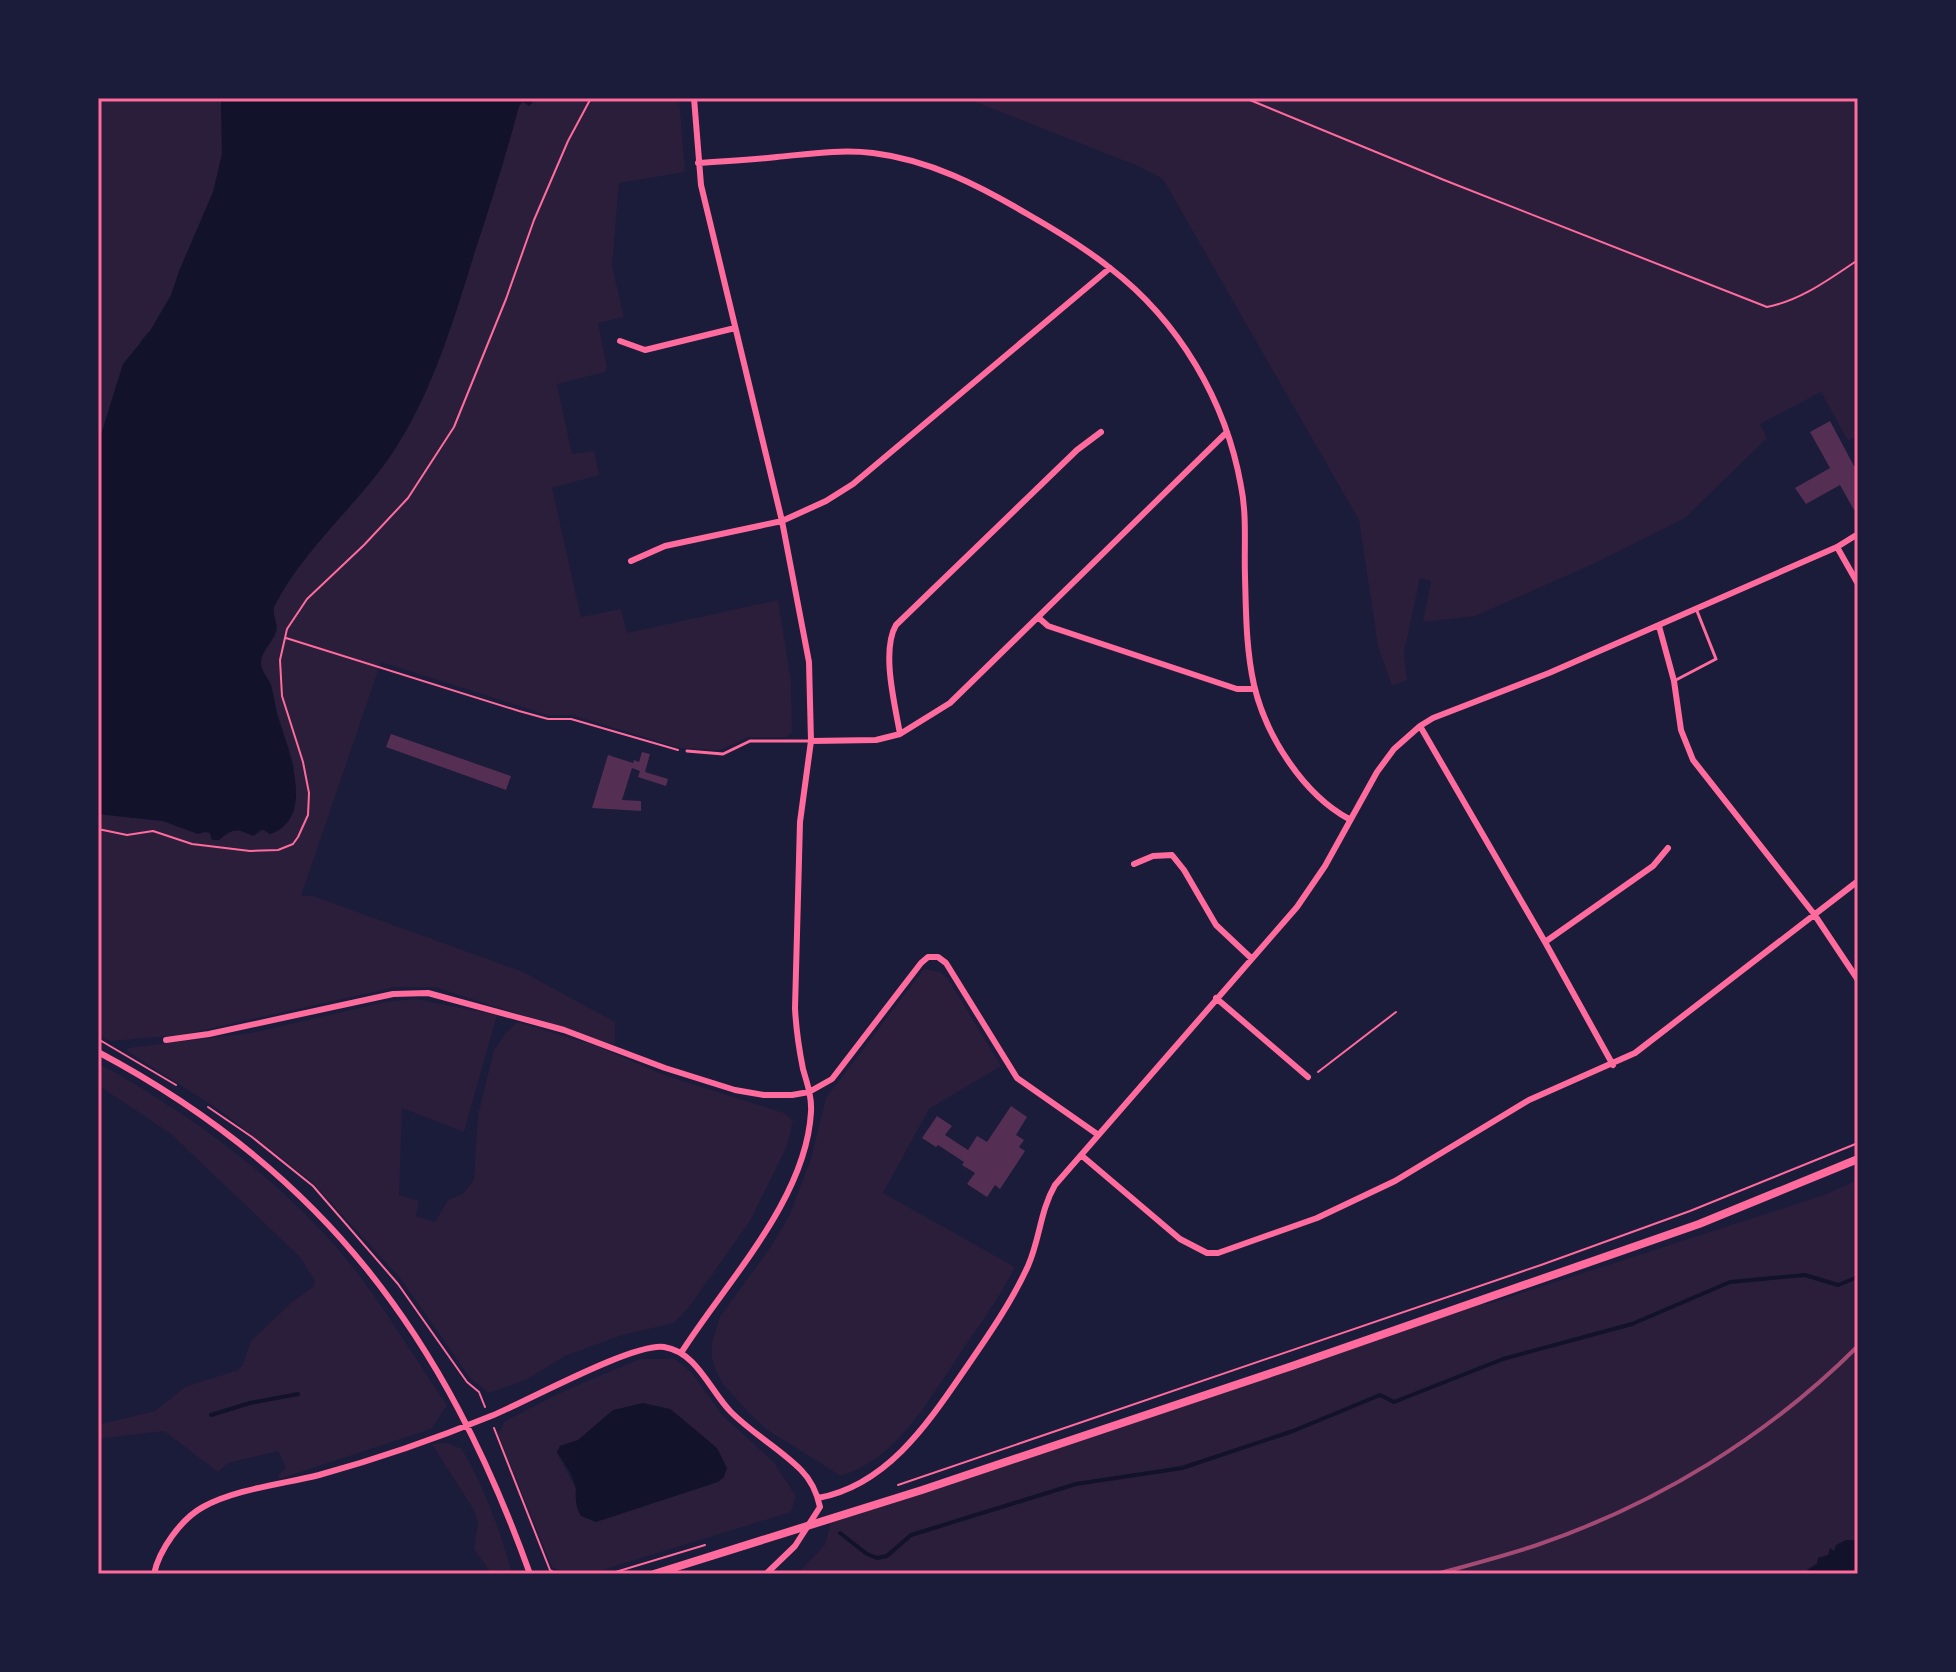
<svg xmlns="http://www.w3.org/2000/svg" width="1956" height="1672" viewBox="0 0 1956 1672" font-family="Figtree,sans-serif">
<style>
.green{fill:#2a1e3b;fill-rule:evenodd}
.water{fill:#12122b}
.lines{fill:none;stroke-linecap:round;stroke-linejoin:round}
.stream{stroke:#12122b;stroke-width:4}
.building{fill:#542f53}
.path{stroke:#ff6b9d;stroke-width:2}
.service{stroke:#ff6b9d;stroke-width:3}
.minor{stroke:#ff6b9d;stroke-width:6}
.secondary{stroke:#ff6b9d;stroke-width:8}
.rail{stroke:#a44b75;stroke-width:4}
.neatline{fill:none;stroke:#ff6b9d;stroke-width:3}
</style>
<rect width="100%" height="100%" fill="#1b1b3a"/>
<path class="green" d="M98 98H221L222 154 215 188 170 296 150 331 143 337 117 390 98 444Z
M537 98H679L685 172 619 183 612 266 624 317 598 323 607 366 605 372 557 384 572 454 594 451 599 475 552 488 581 617 621 609 627 633 778 600 791 681 792 732 787 737H748L721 750 680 748 572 715H548L381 662 301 896H313L523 972 615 1022V1045L435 987H396L181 1035 110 1041 98 1035V814L163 821 198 834 205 831 210 833 212 839 219 840C234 827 234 827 253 836L293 812 294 765 277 713 271 684 261 669V658L276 633 277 625 272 617 274 607C302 551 353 509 389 458 431 397 453 322 475 251 491 203 506 155 519 105L523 102 536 101Z
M965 98H1858V436L1848 441 1821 392 1760 424 1767 438 1685 518 1593 564 1475 616 1423 622 1431 581 1420 578 1404 653 1407 680 1392 686 1378 646 1359 520 1163 179 1138 166Z
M924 969 940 972 948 979 1001 1066 929 1109 883 1193 1015 1267C999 1298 979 1326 959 1355 927 1402 899 1457 841 1476L766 1429 749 1413 723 1384 716 1371 712 1358V1342L720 1317 772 1245 789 1216 811 1159 826 1098Z
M415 999 497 1015 464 1132 402 1108 399 1195 419 1201 416 1216 435 1222 448 1200 463 1194 474 1179 478 1115 494 1050 505 1034 517 1022 594 1045 664 1075 784 1113 793 1121 787 1146 750 1221 689 1307 674 1323 622 1335 565 1356 526 1380 489 1393 471 1379 401 1279 313 1183 221 1111 127 1051 128 1048 251 1033 385 1002Z
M98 1063C184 1111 264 1167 330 1240 375 1290 409 1350 447 1405L431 1429 279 1479 278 1476 286 1467 278 1451 228 1463 218 1472 164 1431 98 1439V1425L155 1411 185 1387 238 1370 243 1364 251 1341 292 1302 313 1287 315 1281 300 1257 171 1134 98 1085Z
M1858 1180V1540H1846L1835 1551 1808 1569 1807 1574H797L825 1545 832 1519 1475 1302 1488 1304 1824 1195Z
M640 1359H675L691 1372 723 1416 773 1461 796 1496 791 1512 589 1574H569L552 1567 498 1434 505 1421 564 1391ZM596 1427 574 1502 576 1489 557 1453 560 1446 578 1440Z
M447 1443 462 1449C485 1489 500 1530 512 1574H492L474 1549 478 1523 474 1510 432 1444Z"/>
<path class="water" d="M221 98H537L529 106 523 102 519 106C506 155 491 203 475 251 453 322 431 397 389 458 353 509 302 551 274 607 272 616 278 622 276 631 273 643 260 651 261 664 262 673 269 678 271 686 274 696 275 707 278 717 288 750 317 818 270 834L262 829 253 836C237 828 233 828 219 840H212L210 833 205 832 198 834 163 821 98 814V444L123 364 150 331 171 296 179 271 213 192 222 154Z
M643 1403 670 1409 680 1417 717 1448 727 1468 724 1477 718 1482 596 1522 581 1516C575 1505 576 1501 576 1490 575 1477 564 1463 557 1452L560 1446 578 1440 613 1410Z
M1846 1540H1858V1574H1807V1570L1817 1564 1818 1558 1828 1555 1830 1548 1834 1551 1836 1545Z"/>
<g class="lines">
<path class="stream" d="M211 1415 250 1403 298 1394
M840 1533 867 1554 877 1558 887 1556 911 1535 1076 1484 1182 1468 1293 1431 1380 1395 1394 1402 1503 1359 1632 1324 1730 1282 1805 1275 1838 1285 1858 1277"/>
</g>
<path class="building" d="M1830 421 1854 466 1858 464V508L1854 510 1840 485 1806 504 1795 488 1830 468 1810 432Z
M391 734 511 776 506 790 386 747Z
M642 752 650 754 645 772 668 779 666 786 638 777 640 771 632 768 622 800 641 801V811L592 808 608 755 633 763 634 760 639 762Z
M1011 1106 1027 1117 1016 1135 1024 1140 1019 1147 1025 1151 1000 1189 995 1185 987 1197 967 1184 975 1173 962 1165 964 1162 938 1145 936 1147 922 1138 937 1116 952 1126 945 1135 968 1150 977 1136 987 1142Z"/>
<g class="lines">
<path class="path" d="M1245 98 1444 180 1767 307C1802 300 1829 279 1858 260
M286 638 519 711 548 719H571L678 750
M98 829 127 835 153 831 192 844 250 851 278 850 293 844 298 837 308 815 309 793 303 762 282 696 280 660 287 629 307 599 364 545 408 498 454 427 506 299 534 220 568 141 591 98
M98 1039 176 1085
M1318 1072 1396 1012
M208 1107 252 1137 313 1186 398 1284 467 1382 479 1392 485 1407
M494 1428 550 1570 557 1574
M898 1485 1541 1265 1690 1211 1858 1143
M609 1574 705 1545"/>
<path class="service" d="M1674 681 1716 659 1697 611
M687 751 723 754 750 741H811"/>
<path class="minor" d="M698 163C724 161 750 160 777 157 808 154 841 149 873 153 930 160 980 186 1029 215 1057 231 1085 248 1110 268 1179 321 1226 401 1241 486 1247 515 1244 547 1245 576 1246 613 1246 649 1254 685 1266 736 1303 794 1349 819
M620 341 645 350 735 328
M1837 547 1858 584
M631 561 665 546 782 521 826 501 853 484 1110 268
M1039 618 1048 626 1237 689H1255
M1659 626 1674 681 1681 730 1693 760 1814 914 1858 980
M1420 726 1545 942 1613 1065
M900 734C895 705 881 651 896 625L1077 450 1101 432
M811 741 876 740 900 734 950 703 1227 432
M1134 864 1153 856 1172 855 1184 870 1216 925 1251 958
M1545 942 1653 866 1668 848
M1216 998 1308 1077
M166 1040 209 1034 393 994 428 993 564 1030 665 1068 735 1090 764 1095H792L809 1092 832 1079 921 963 928 957H938L946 963 1017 1078 1097 1134
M98 1052C324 1172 445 1337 530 1574
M1081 1155 1180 1239 1207 1253H1218L1317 1218 1395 1181 1529 1100 1635 1053 1858 881
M681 1353C726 1282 806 1200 811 1112 812 1097 807 1083 803 1069 799 1049 796 1029 795 1008L800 822 811 741 809 662 782 521 701 185 694 98
M818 1498C889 1485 930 1420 968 1365 990 1333 1012 1301 1028 1266 1040 1239 1040 1211 1055 1185L1297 907 1325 866 1377 772 1394 749 1420 726 1433 718 1549 673 1837 547 1858 534
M154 1574C159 1550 181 1519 203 1507 235 1489 283 1484 319 1475 377 1459 435 1439 491 1416 526 1402 632 1343 664 1347 697 1352 710 1391 731 1412 753 1434 780 1449 801 1470 812 1481 817 1493 820 1507L795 1546 766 1574"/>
<path class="secondary" d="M654 1574 922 1490 1292 1366 1699 1224 1858 1159"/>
<path class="rail" d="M1436 1574C1470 1565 1504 1556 1537 1545 1657 1504 1768 1436 1858 1346"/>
</g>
<rect width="1956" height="1672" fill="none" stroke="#1b1b3a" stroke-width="200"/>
<rect x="100" y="100" width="1756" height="1472" class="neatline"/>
</svg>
